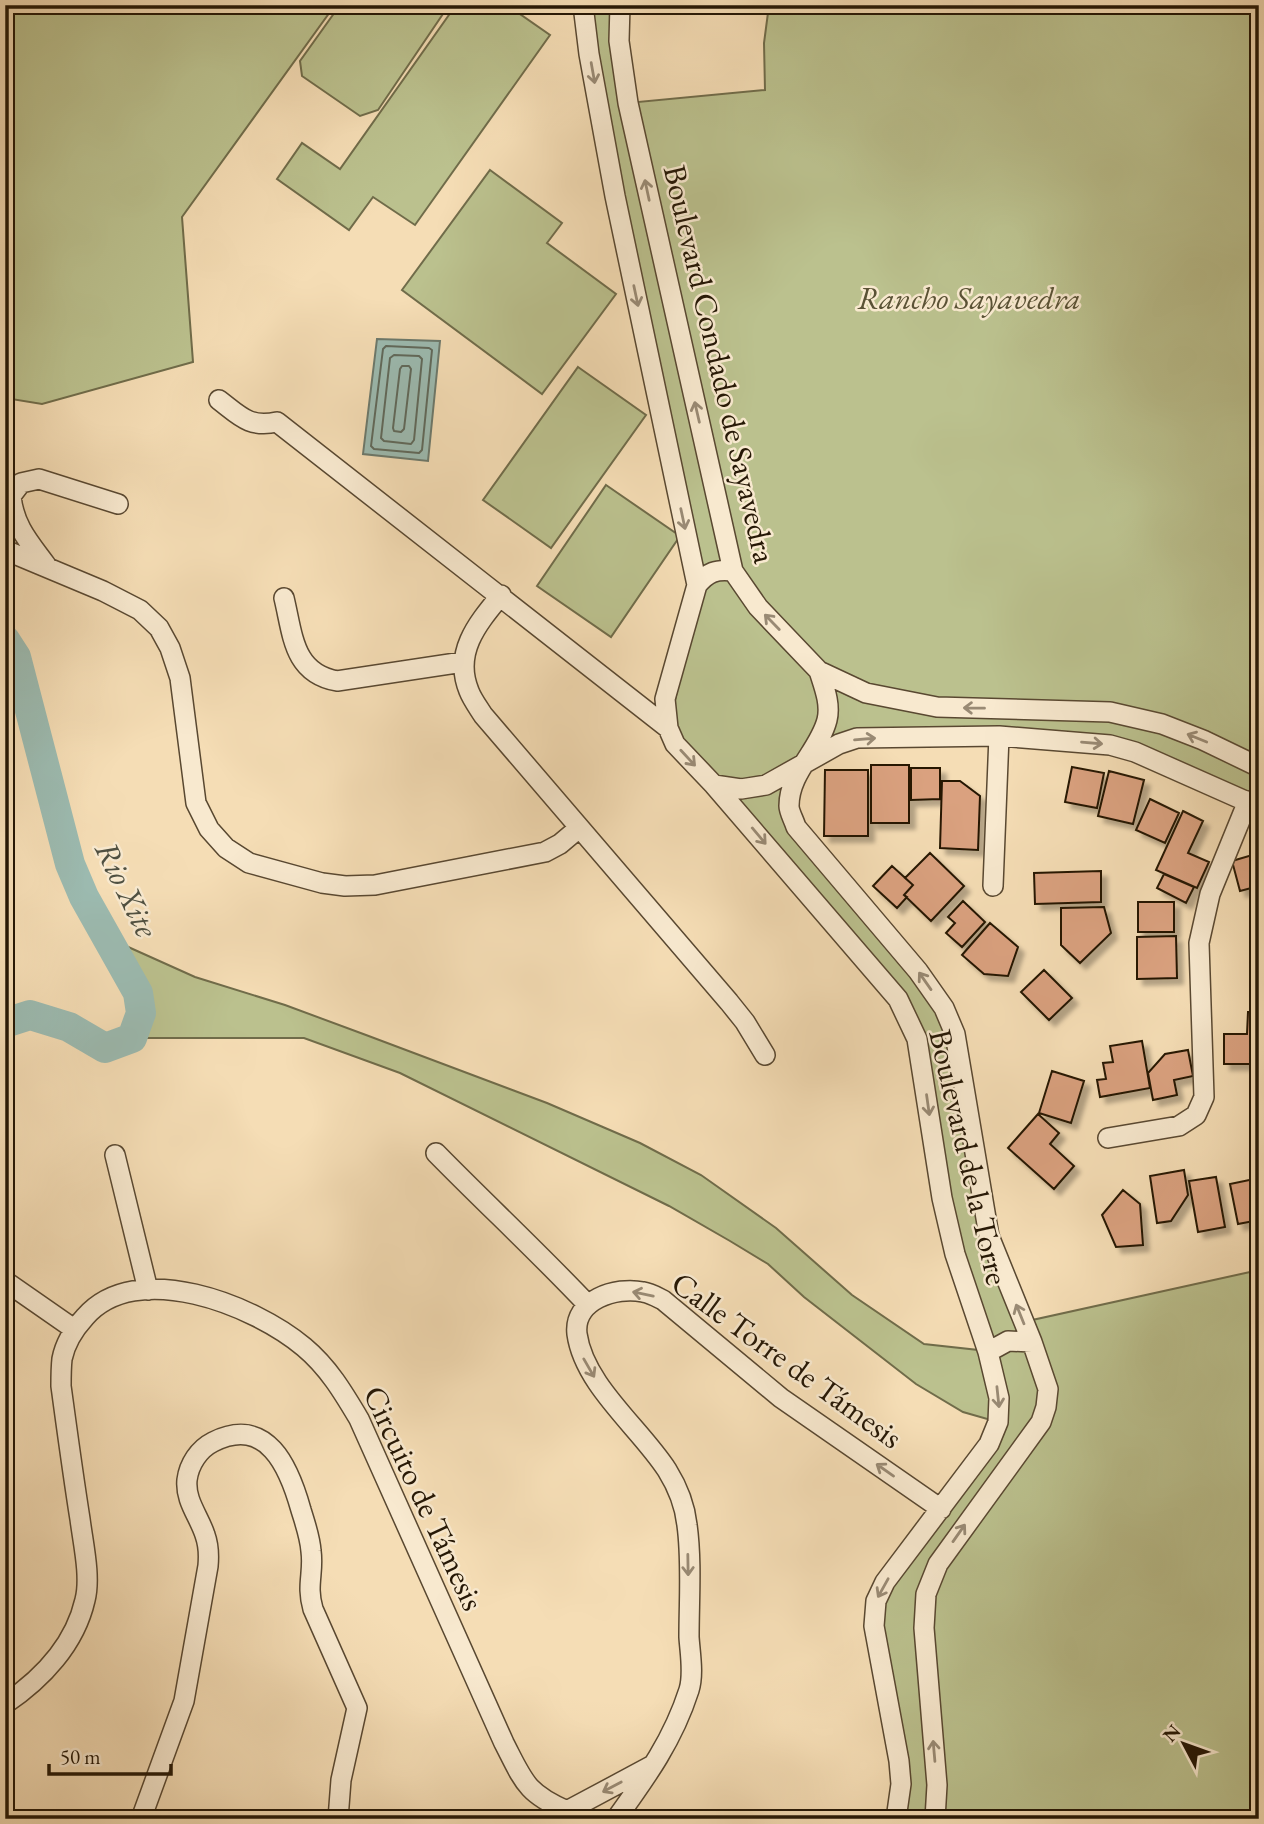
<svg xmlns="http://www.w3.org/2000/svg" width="1264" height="1824" viewBox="0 0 1264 1824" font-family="'EB Garamond',serif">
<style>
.green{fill:#bbc18e;stroke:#706c4a;stroke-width:2}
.water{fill:#9cbbb1;stroke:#6c796c;stroke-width:2}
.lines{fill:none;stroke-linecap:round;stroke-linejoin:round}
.shore{stroke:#60695b;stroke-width:2}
.river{stroke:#9cbbb1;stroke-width:30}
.building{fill:#daa17f;stroke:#251705;stroke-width:2;filter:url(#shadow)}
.minor-casing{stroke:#594831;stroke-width:22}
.minor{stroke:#f8e9cf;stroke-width:19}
.oneway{stroke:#998a74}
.labels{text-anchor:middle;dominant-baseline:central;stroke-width:5;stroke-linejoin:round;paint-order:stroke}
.park-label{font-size:32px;font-style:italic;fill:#5a5235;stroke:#f8e9cf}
.street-label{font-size:32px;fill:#251705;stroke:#f8e9cf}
.water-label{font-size:33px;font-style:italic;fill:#4f5041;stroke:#f8e9cf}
</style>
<defs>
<filter id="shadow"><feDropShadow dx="6" dy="6" stdDeviation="2" flood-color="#0004"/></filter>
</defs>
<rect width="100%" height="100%" fill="#f5ddb5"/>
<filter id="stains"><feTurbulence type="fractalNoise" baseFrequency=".00286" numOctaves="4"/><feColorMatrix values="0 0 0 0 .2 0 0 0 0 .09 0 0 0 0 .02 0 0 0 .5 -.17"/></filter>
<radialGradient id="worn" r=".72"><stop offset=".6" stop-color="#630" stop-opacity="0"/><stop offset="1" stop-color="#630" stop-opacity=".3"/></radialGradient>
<path class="green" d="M5 5H335L182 217 193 362 42 404 5 398Z
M340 5H449L378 110 360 116 302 76 300 61Z
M456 5H507L550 35 415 225 373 197 349 230 277 179 302 143 340 169Z
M583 5H620L628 103 765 90 764 43 769 5H1259V807L1135 752 857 738 803 762 787 807 944 1008 989 1236 1023 1322 1259 1270V1819H896L876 1601 998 1422 963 1412 916 1384 804 1297 768 1264 730 1241 669 1206 400 1073 304 1038H132L141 1013 138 993 106 937 195 977 285 1005 366 1035 547 1103 640 1143 701 1175 776 1228 852 1295 924 1344 988 1351 955 1254 924 1076 898 999 670 727 697 585Z
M490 170 562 223 547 243 616 294 542 394 402 290Z
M578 367 646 415 551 548 483 500Z
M606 485 680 536 611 637 537 586Z"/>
<path class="water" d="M377 339 440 341 428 461 363 454Z"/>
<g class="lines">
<path class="shore" d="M386 346 429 348 432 350 422 450 419 453 374 449 371 446 383 349Z
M394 355 419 356 422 359 414 440 411 444 384 441 381 438 390 358Z
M402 366H409L411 369 404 429 401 432 394 431 393 428 400 369Z"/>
<path class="river" d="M5 640 16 657 70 864 84 897 138 993 141 1013 132 1038 105 1048 69 1027 30 1015 5 1023"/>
</g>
<path class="building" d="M871 765H909V823H871Z
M1072 767 1104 773 1097 808 1065 802Z
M911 768H940V799L911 800Z
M825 770H868V836H824Z
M1109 771 1144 780 1133 824 1098 816Z
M942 781H960L980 796 978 850 940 848Z
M1150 799 1179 813 1165 843 1136 830Z
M1183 811 1203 821 1188 853 1209 862 1197 888 1156 870Z
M930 853 964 886 931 921 904 895 913 885 905 878Z
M1259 853V886L1240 891 1232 861Z
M892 866 913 885 904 895 907 897 897 908 873 886Z
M1101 871V902L1035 904 1034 873Z
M1164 874 1194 887 1186 903 1157 888Z
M963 901 985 922 962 947 946 933 955 923 948 917Z
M1138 902H1174V932H1138Z
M1104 907 1111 933 1080 963 1061 945V908Z
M990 923 1018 947 1008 976 984 974 962 955Z
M1176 936 1177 978 1137 979V937Z
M1044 970 1072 998 1049 1020 1021 992Z
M1248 1012H1259V1064H1224V1034H1247Z
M1142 1041 1150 1088 1100 1097 1097 1080 1106 1079 1103 1063 1113 1062 1110 1046Z
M1188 1050 1193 1076 1174 1080 1177 1095 1153 1100 1148 1073 1165 1054Z
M1052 1071 1084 1081 1071 1123 1039 1113Z
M1038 1114 1059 1133 1050 1144 1074 1166 1054 1189 1008 1148Z
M1184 1170 1188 1195 1171 1221 1157 1223 1150 1176Z
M1216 1177 1225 1227 1198 1232 1189 1181Z
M1259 1178V1220L1238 1224 1230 1184Z
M1123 1190 1140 1204 1143 1245 1116 1247 1102 1215Z"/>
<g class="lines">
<defs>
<path id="minor" d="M583 5 589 54 615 196 697 585 665 699 668 728 675 744 714 785 898 999 917 1039 942 1198 955 1254 988 1352 999 1398 998 1422 989 1444 885 1582 876 1601 874 1626 899 1761 901 1784 896 1819
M620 5 619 41 628 103 733 571 758 607 819 671 866 693 937 707 1110 712 1162 724 1203 740 1259 767
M219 400C240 416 249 428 277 422L668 728
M5 550 103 591 140 610 159 628 170 648 180 678 196 803 209 829 226 848 249 863 322 883 345 886 375 885 545 852 560 844 579 828
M46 565C29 542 14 526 11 496L21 483 39 479 118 504
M697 585C708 572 716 569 733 571
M501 595C478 623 453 652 469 691 472 699 478 707 483 715L729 1002 745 1022 765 1055
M284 598C293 635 293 673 337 681L463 662
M819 671C824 687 831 704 827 720 819 751 789 772 789 806 789 812 794 820 796 827L918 971 944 1008 955 1034 989 1236 1032 1342 1048 1389 1046 1407 1041 1422 938 1564 926 1594 924 1628 937 1785 935 1819
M714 785 741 789 766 785 839 744 857 738 999 736 1110 745 1135 752 1259 807
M993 886 999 736
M1108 1138 1179 1126 1196 1115 1204 1097 1199 943 1210 894 1248 801
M436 1153C486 1204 538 1252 587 1304
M115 1155 148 1290
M5 1281 74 1329
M988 1352 1008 1341 1032 1342
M5 1704C42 1679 75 1644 85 1600 91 1577 83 1543 80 1519 73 1475 67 1430 61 1386 61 1377 61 1368 62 1359 65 1344 74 1329 85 1317 136 1258 254 1305 304 1347 328 1367 343 1392 359 1419L504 1743C524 1782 526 1793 567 1811
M567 1811 653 1765
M141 1819 184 1701 208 1566C209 1555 209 1546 205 1535 199 1516 185 1501 187 1480 189 1464 199 1449 213 1442 267 1415 289 1467 301 1510 305 1523 310 1537 311 1551 314 1573 306 1585 313 1609L357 1708 341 1780 338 1819
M616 1819C647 1776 673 1740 689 1690 694 1674 690 1653 689 1637 689 1600 692 1561 687 1525 685 1506 677 1486 667 1470 640 1428 584 1385 577 1334 573 1300 616 1286 643 1292 650 1293 657 1297 663 1300L781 1398 941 1509"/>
</defs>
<use href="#minor" class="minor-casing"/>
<use href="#minor" class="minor"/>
</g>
<defs><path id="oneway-shaft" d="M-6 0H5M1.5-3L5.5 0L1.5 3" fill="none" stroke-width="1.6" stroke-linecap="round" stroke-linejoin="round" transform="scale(1.75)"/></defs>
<g class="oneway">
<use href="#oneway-shaft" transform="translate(593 73) rotate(80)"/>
<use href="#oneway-shaft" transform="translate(647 190) rotate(-102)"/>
<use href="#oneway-shaft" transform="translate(636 296) rotate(78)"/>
<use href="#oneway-shaft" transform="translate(697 412) rotate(-103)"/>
<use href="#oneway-shaft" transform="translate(683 519) rotate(78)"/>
<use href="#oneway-shaft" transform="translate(772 622) rotate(-134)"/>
<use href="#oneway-shaft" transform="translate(974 708) rotate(-179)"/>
<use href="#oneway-shaft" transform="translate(1197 738) rotate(-158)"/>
<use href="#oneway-shaft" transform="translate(865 739) rotate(-5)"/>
<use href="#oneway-shaft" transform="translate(1092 743) rotate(5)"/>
<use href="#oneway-shaft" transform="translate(688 758) rotate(47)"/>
<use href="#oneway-shaft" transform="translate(759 836) rotate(50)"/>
<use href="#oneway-shaft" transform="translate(925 981) rotate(-125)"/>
<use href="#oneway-shaft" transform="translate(928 1105) rotate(82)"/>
<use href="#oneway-shaft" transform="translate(643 1294) rotate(-168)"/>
<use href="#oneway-shaft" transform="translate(1020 1314) rotate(-112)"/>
<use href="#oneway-shaft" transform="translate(589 1368) rotate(60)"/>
<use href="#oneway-shaft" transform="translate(998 1397) rotate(84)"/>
<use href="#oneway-shaft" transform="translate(885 1470) rotate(-145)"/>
<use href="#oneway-shaft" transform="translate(959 1533) rotate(-55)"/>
<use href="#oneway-shaft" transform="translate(688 1565) rotate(89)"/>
<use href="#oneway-shaft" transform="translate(883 1588) rotate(119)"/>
<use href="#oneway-shaft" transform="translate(934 1751) rotate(-95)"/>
<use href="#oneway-shaft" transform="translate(612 1787) rotate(152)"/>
</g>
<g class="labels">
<g class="park-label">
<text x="969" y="298">Rancho Sayavedra</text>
</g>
<g class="street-label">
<text transform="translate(720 364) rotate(77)">Boulevard Condado de Sayavedra</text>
<text transform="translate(969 1157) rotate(77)">Boulevard de la Torre</text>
<text transform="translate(787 1360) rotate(36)">Calle Torre de Támesis</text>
<text transform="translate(424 1498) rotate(65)">Circuito de Támesis</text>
</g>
<g class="water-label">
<text transform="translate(127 889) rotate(64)">Rio Xite</text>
</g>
</g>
<rect width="1264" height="1824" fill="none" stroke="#f5ddb5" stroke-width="28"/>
<rect x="7" y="7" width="1250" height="1810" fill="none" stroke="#251705" stroke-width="3.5"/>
<rect x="14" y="14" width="1236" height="1796" fill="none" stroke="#251705" stroke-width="2"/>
<g transform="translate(1184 1744) rotate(311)" stroke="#f8e9cf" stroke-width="5" paint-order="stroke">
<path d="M0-5L12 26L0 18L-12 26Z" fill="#251705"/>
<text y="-10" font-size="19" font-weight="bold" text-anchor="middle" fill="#251705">N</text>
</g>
<path d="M49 1764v10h122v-10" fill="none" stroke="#251705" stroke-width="3.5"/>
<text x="60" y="1764" font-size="21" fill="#251705" stroke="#f8e9cf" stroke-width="5" paint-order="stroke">50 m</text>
<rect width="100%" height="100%" filter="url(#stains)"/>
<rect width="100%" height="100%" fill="url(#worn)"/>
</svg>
